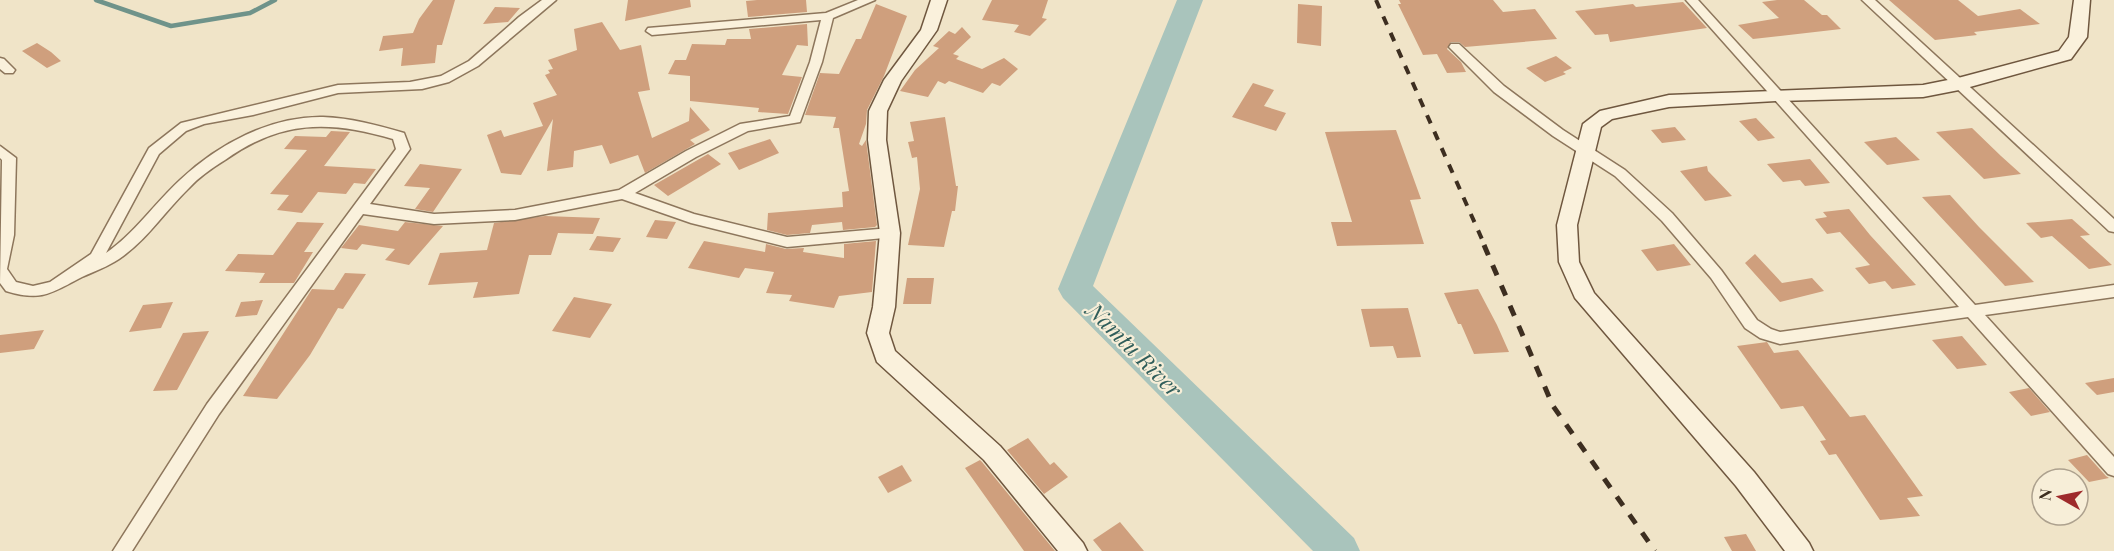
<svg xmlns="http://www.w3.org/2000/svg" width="2114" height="551" viewBox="0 0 2114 551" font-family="'Playfair Display',serif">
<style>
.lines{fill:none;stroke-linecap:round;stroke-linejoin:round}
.stream{stroke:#6f938a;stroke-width:4.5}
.river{fill:#a9c4bc;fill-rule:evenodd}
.building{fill:#cf9f7d}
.street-casing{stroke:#8d765c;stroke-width:3}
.secondary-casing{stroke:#6f573f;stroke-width:3}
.street{fill:#faf1dc;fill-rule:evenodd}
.secondary{fill:#faf1dc;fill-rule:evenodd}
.rail-far1{stroke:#3d2e20;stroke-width:4;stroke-dasharray:9 9;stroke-linecap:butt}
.rail{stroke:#3d2e20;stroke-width:5;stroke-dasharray:11 11;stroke-linecap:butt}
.labels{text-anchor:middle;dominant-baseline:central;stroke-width:4.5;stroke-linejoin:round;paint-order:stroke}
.water-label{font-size:22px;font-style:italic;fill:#2f5d5a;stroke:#f7eed8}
</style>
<rect width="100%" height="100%" fill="#f0e4c8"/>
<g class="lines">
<path class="stream" d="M96 0 171 26 250 13 275 0"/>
<path class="river" d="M1177 0H1203L1093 286 1354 538 1360 551H1313L1063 298 1058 289Z"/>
</g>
<path class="building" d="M433 0H455L442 45H437L435 63 401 66 403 48 379 51 383 36 413 33 419 19Z
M628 0H690L691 7 625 21Z
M757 0H806L807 12 748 17 746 1Z
M992 0H1048L1042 18 1047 19 1030 36 1014 32 1019 25 982 20Z
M1399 0H1493L1503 12 1535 9 1557 39 1465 47 1459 42H1451L1447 49 1461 62 1466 72 1447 73 1437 54 1423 55 1398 4H1401Z
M1777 0H1804L1822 15H1827L1841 29 1753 39 1738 25 1779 18 1762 2Z
M1889 0H1958L1978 16 2020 9 2040 24 1974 32 1977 35 1935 40Z
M1683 2 1707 28 1610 42 1608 34 1595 35 1575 11 1633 4 1636 7Z
M876 4 907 16 884 76 867 110 866 124 859 144 862 146 866 140 877 225 875 227 843 230 842 222 812 225 810 233 787 235 767 230 768 213 843 207 842 192 849 191 839 128H833L836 117 805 115 820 73 839 74 856 39H861Z
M1298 4 1322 6 1321 46 1297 43Z
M495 7 520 8 508 22 483 24Z
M602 22 620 50 641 45 650 90 638 92 652 138 689 121 690 107 710 130 690 140 695 144 645 173 638 155 610 164 602 145 574 151 573 167 547 171 553 119 521 175 501 173 487 135 501 130 504 137 543 126 533 103 557 95 545 75 550 73 548 70 553 69 548 60 577 50 574 29Z
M807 24 808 46 797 45 782 75 802 77 788 114 758 112 759 108 690 101V76L668 74 675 60H686L692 44 725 45 727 39H751L749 29Z
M962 27 971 37 953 54 959 56 956 59 982 69 1004 58 1018 69 1000 86 992 83 983 93 949 81 945 84 938 81 928 97 900 91 915 70 939 48 933 46 949 31 955 34Z
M37 43 51 52 61 61 47 68 22 51Z
M1556 56 1572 68 1563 72 1566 74 1545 82 1526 68Z
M1253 83 1274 90 1264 106 1286 113 1276 131 1232 117Z
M945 117 956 186H958L955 211H952L944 247 908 245 920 189 917 157 912 158 908 142 914 141 910 122Z
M1756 118 1775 138 1758 141 1739 121Z
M1675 127 1686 140 1662 143 1651 130Z
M1972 128 2001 156 2021 174 1984 179 1936 132Z
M1396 130 1421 199 1410 200 1424 244 1337 246 1331 222H1352L1325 132Z
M331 131 350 132 324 166 376 169 365 184 354 183 346 194 318 192 302 213 277 210 289 195 270 194 307 150 284 149 295 136 326 137Z
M1896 137 1920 160 1887 165 1864 142Z
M770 139 779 153 739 170 728 153Z
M708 154 721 164 668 196 654 185Z
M1810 159 1830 183 1805 186 1800 180 1783 182 1767 164Z
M420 164 462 169 433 212 415 209 430 188 404 186Z
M1707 166 1708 171 1732 196 1705 201 1680 171Z
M1950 195 1979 227 2034 282 2005 286 1922 197Z
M1849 209 1870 235 1916 285 1892 289 1885 281 1869 284 1855 268 1870 265 1840 232 1827 234 1815 219 1827 217 1823 212Z
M545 216 600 218 593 234 558 233 551 255H529L519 294 473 298 478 282 428 285 440 253 487 250 494 223Z
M2072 219 2090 235 2080 236 2112 265 2089 269 2052 236 2041 238 2026 223Z
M655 220 676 222 667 239 646 237Z
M297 222 324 223 304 252H313L294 283H259L265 273 225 271 238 254 273 255Z
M405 222 443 226 409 265 385 260 395 249 362 244 357 250 341 248 359 225 398 231Z
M597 236 621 238 613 252 589 250Z
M704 241 765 252 766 244 786 249 804 248 803 252 844 258V244L876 241 872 292 839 296 834 308 789 301 792 295 766 293 774 272 745 268 739 278 688 268Z
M1674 244 1691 265 1657 271 1641 250Z
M1755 254 1782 283 1812 278 1824 291 1780 302 1745 263Z
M345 273 366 274 343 309 338 308 310 355 277 399 243 396 312 289 334 290Z
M907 278H934L931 304H903Z
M1478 289 1497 325 1509 352 1474 354 1461 324H1458L1444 293Z
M574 297 612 304 590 338 552 331Z
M263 300 257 315 235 317 241 302Z
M173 302 161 328 129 332 143 305Z
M1408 308 1421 357 1397 358 1393 346 1370 347 1361 309Z
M44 330 34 349 0 353V335Z
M209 331 177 390 153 391 183 333Z
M1962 336 1987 365 1957 369 1932 340Z
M1767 342 1774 353 1798 350 1850 417 1865 415 1923 496 1907 498 1920 516 1880 520 1836 454 1829 455 1820 441 1826 440 1803 406 1781 409 1737 346Z
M2114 378V392L2097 395 2085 383Z
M2029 388 2050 412 2031 416 2009 392Z
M1028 438 1050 465 1054 462 1068 477 1044 494 1007 450Z
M2087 455 2106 476 2109 478 2089 482 2068 460Z
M980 460 982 462 1055 551H1024L965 468Z
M902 465 912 481 888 493 878 477Z
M1120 522 1144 551H1102L1093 540Z
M1746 534 1756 551H1732L1724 537Z"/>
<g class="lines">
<defs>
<path id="street" d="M542 0H556L478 66 449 82 422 89 338 93 253 115 204 124 186 131 159 154 106 253C135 233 154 204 180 180 218 144 271 116 323 117 351 118 377 125 404 133L410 149 370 204 434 214 515 210 619 190 686 151 740 124 790 116 810 62 821 20 652 35 646 31 648 28 826 13 858 0H875L833 18 822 62 800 122 748 131 696 157 635 193 694 214 787 237 890 228 897 233 895 237 787 247 691 223 622 199 515 220 434 224 363 214 219 414 132 551H113L207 404 396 149 393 139C329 120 281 120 225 160 212 168 199 177 189 188 165 211 147 240 119 259 107 267 95 271 82 277 51 293 42 302 6 291L0 283 2 160 0 158V146L16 158 14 235 7 269 16 282 33 286 50 282 91 254 149 148 181 123 338 85 410 82 441 76 469 61 519 17Z
M1686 0H1698L1975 305 2114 285V297L1985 315 2114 457V476L2108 474 1968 317 1780 344 1760 338 1745 328 1711 278 1662 221 1615 176 1553 136 1494 92 1449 47 1451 44H1459L1504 86 1563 130 1625 170 1672 213 1721 270 1757 320 1771 329 1780 332 1959 307Z
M1862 0H1875L2114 219V232L2109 231Z
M0 58 4 59 15 70 13 73H5L0 69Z"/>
<path id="secondary" d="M931 0H947L937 30 901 81 887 111 886 140 900 233 895 307 889 333 895 351 1000 446 1083 543 1087 551H1058L984 460 877 362 867 333 873 307 880 233 868 140 869 111 884 80 921 30Z
M2074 0H2090L2087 37 2071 59 1959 90 1923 97 1776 101 1669 107 1612 119 1601 127 1577 225 1579 262 1594 293 1754 472 1809 543 1813 551H1785L1736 486 1575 298 1559 262 1557 225 1583 124 1600 111 1669 95 1923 85 1958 78 2059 51 2069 37Z"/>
</defs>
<use href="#street" class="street-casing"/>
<use href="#secondary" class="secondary-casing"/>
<use href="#street" class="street"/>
<use href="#secondary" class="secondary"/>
<path class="rail-far1" d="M1376 0 1485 246"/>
<path class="rail" d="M1484 245 1553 406 1655 551"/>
</g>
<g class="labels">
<g class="water-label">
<text transform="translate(1135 349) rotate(45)">Namtu River</text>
</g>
</g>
<g transform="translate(2060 497) rotate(279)"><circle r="28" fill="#f7eed8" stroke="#ada18e" stroke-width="1.5"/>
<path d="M0-4.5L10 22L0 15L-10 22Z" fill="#9e2a2b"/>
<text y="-9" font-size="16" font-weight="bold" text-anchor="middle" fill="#3d2e20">N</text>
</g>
</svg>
